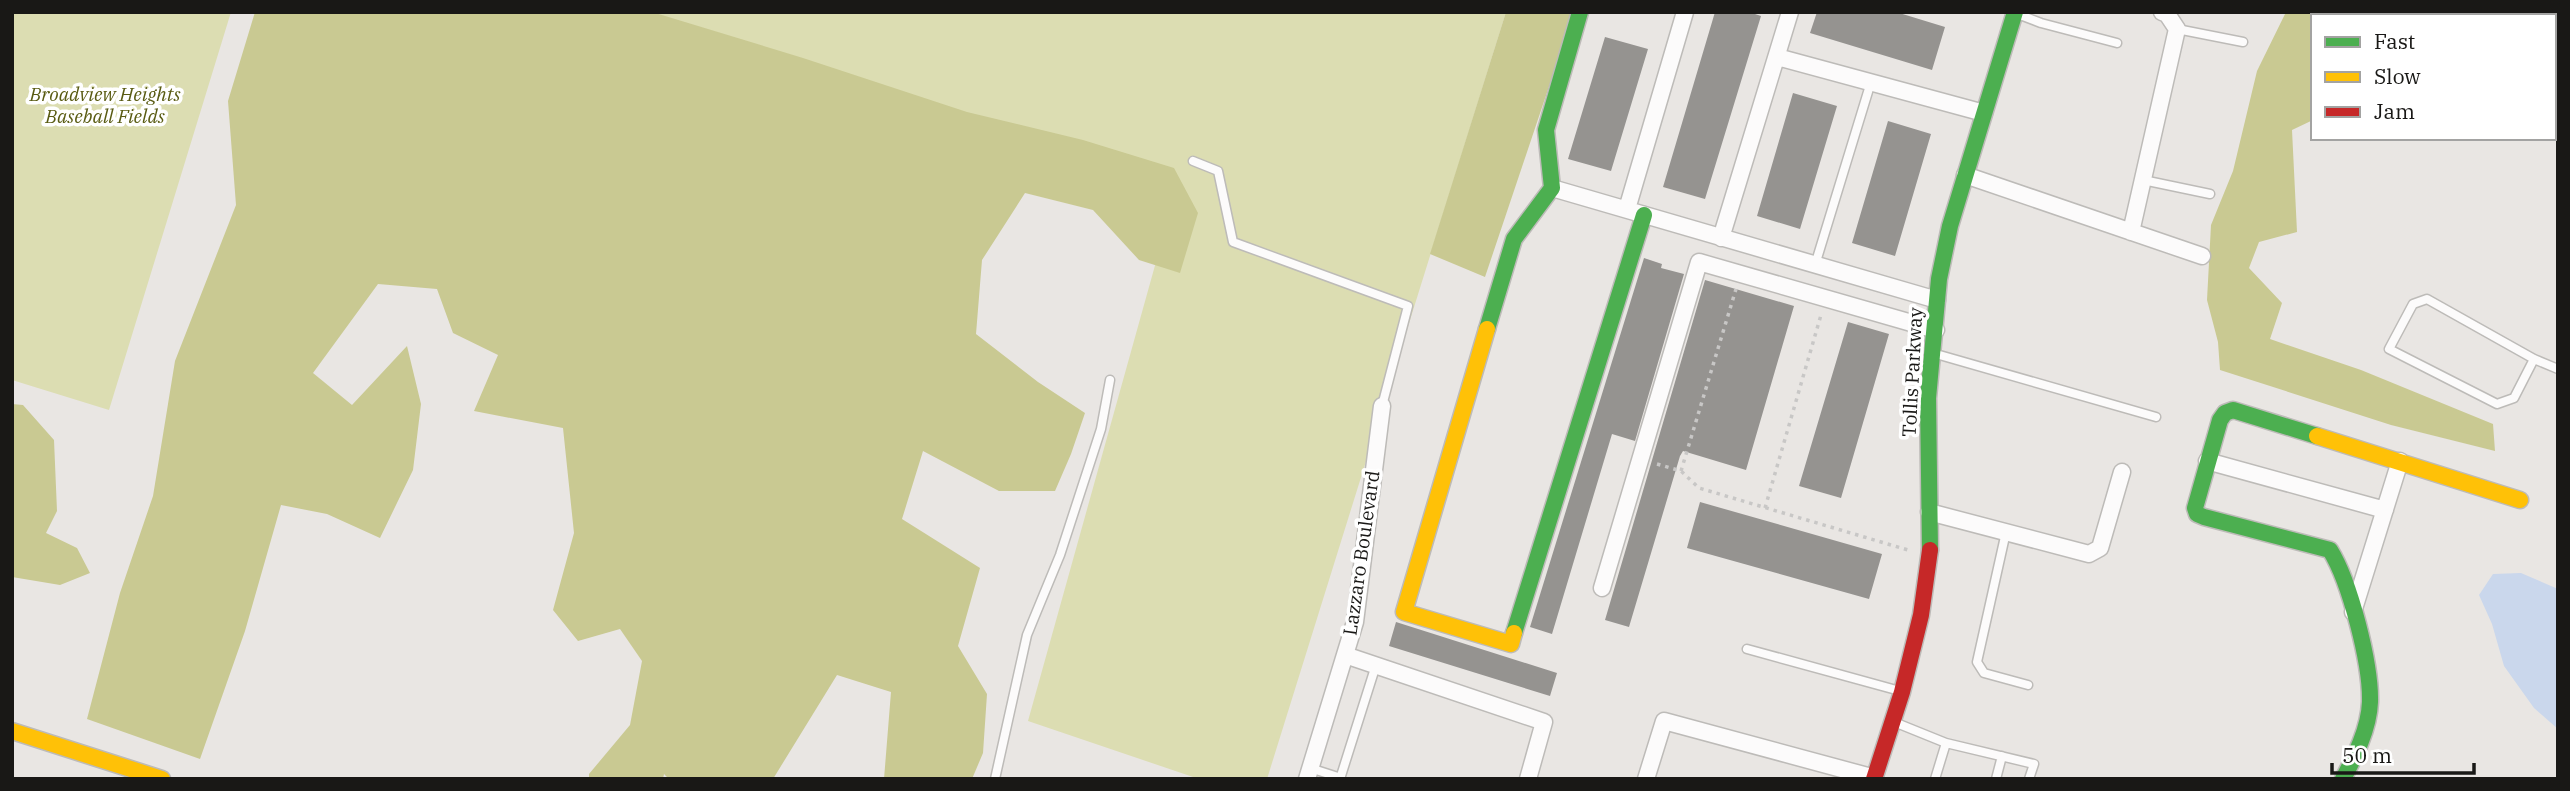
<svg xmlns="http://www.w3.org/2000/svg" width="2570" height="791" viewBox="0 0 2570 791" font-family="'IBM Plex Serif',serif">
<style>
.green{fill:#dcddb2}
.forest{fill:#c9c992}
.water{fill:#cad7ec}
.building{fill:#959390}
.lines{fill:none;stroke-linecap:round;stroke-linejoin:round}
.lane-casing{stroke:#bdbbb8;stroke-width:11}
.street-casing{stroke:#bdbbb8;stroke-width:19}
.fast-casing{stroke:#bdbbb8;stroke-width:19}
.slow-casing{stroke:#bdbbb8;stroke-width:19}
.jam-casing{stroke:#bdbbb8;stroke-width:19}
.path{stroke:#c8c7c6;stroke-width:3.5;stroke-dasharray:3.5 5;stroke-linecap:butt}
.lane{stroke:#fcfbfb;stroke-width:8}
.street{stroke:#fcfbfb;stroke-width:16}
.fast{stroke:#4caf50;stroke-width:16}
.slow{stroke:#ffc107;stroke-width:16}
.jam{stroke:#c62828;stroke-width:16}
.labels{text-anchor:middle;dominant-baseline:central;stroke-width:7;stroke-linejoin:round;paint-order:stroke}
.park-label{font-size:19px;font-style:italic;fill:#595b12;stroke:#fff}
.street-label{font-size:19px;fill:#191816;stroke:#fff}
</style>
<rect width="100%" height="100%" fill="#e9e6e3"/>
<path class="green" d="M12 12H231L109 410 12 380Z
M539 12H1506L1267 779H1199L1028 721 1166 226Z"/>
<path class="forest" d="M255 12H652L803 58 967 112 1083 140 1174 168 1198 213 1180 273 1139 260 1093 210 1025 193 982 260 976 334 1038 382 1085 413 1071 454 1055 491H999L923 451 902 519 980 568 958 646 987 694 983 753 972 779H884L891 692 837 675 773 779H669L664 774 663 779H589V774L630 725 642 661 620 629 578 641 553 610 574 533 563 428 474 411 498 355 453 333 437 289 378 284 313 373 352 405 407 346 421 404 413 470 380 538 327 514 281 505 245 631 200 759 87 719 120 593 153 496 175 361 236 205 228 101Z
M1506 12H1574L1485 277 1430 254Z
M2286 12H2464L2471 16H2313V120L2292 130 2297 232 2259 242 2249 268 2282 303 2270 339 2361 370 2493 424 2495 451 2391 425 2220 370 2218 342 2207 300 2211 225 2233 171 2257 71Z
M12 404 23 405 54 440 57 511 46 533 77 548 90 573 60 585 12 577Z"/>
<path class="water" d="M2521 573 2558 589V729L2534 708 2504 666 2492 624 2479 595 2493 574Z"/>
<path class="building" d="M1715 12H1749L1761 16 1705 199 1663 187Z
M1817 12H1896L1945 27 1932 70 1810 33Z
M1605 37 1648 49 1611 171 1568 159Z
M1793 93 1837 106 1800 229 1757 216Z
M1888 121 1931 134 1895 256 1852 243Z
M1644 258 1662 264 1661 268 1684 274 1635 441 1612 434 1552 634 1530 627Z
M1705 280 1794 306 1746 470 1683 451 1680 456 1629 627 1605 620Z
M1848 322 1889 334 1841 498 1799 486Z
M1700 502 1882 554 1869 599 1687 548Z
M1396 622 1557 673 1550 696 1389 646Z"/>
<g class="lines">
<defs>
<path id="lane" d="M2015 13 2041 23 2117 43
M2177 29 2243 42
M1193 161 1218 171 1233 242 1408 306 1382 406
M2143 180 2210 194
M1815 265 1871 82
M1936 354 2156 417
M2534 359 2514 398 2497 404 2389 349 2413 304 2427 299 2534 359 2558 369
M2006 532 1977 662 1984 673 2028 685
M1747 649 1900 691
M1894 722 1946 743
M1310 768 1341 778
M995 779 1027 635 1060 555 1101 429 1110 380
M1340 779 1376 665
M1935 779 1946 743 2034 764 2029 779
M1996 779 2002 756"/>
<path id="street" d="M1777 57 1984 113
M1965 175 2202 256
M1552 188 1937 300
M1627 209 1685 12
M2131 232 2177 29 2167 14 2162 12
M1721 238 1790 12
M2207 461 2385 510
M1929 512 2089 554 2100 548 2122 472
M1602 588 1699 262 1936 330
M2353 612 2400 461
M1345 655 1544 722 1528 779
M1307 779 1355 622 1382 406
M1646 779 1664 721 1875 778"/>
<path id="fast" d="M1487 329 1514 239 1552 188 1546 130 1580 12
M2317 436 2233 410 2225 413 2220 420 2195 508 2197 514 2204 517 2330 550C2350 582 2371 664 2370 702 2369 729 2355 756 2343 779
M1930 550 1928 398 1939 279 1950 226 2015 12
M1514 633 1644 215"/>
<path id="slow" d="M1487 329 1404 612 1511 644 1514 633
M2317 436 2520 500
M12 731 162 779"/>
<path id="jam" d="M1874 779 1902 692 1921 615 1930 550"/>
</defs>
<use href="#lane" class="lane-casing"/>
<use href="#street" class="street-casing"/>
<use href="#fast" class="fast-casing"/>
<use href="#slow" class="slow-casing"/>
<use href="#jam" class="jam-casing"/>
<path class="path" d="M1657 464 1681 471 1699 488 1908 550
M1681 471 1736 289
M1765 508 1821 315"/>
<use href="#lane" class="lane"/>
<use href="#street" class="street"/>
<use href="#fast" class="fast"/>
<use href="#slow" class="slow"/>
<use href="#jam" class="jam"/>
</g>
<g class="labels">
<g class="park-label">
<text x="105" y="94">Broadview Heights<tspan x="105" dy="22">Baseball Fields</tspan></text>
</g>
<g class="street-label">
<text transform="translate(1912 372) rotate(-87)">Tollis Parkway</text>
<text transform="translate(1361 553) rotate(-82)">Lazzaro Boulevard</text>
</g>
</g>
<rect width="2570" height="791" fill="none" stroke="#191816" stroke-width="28"/>
<rect x="2311" y="14" width="245" height="126" fill="#ffffff" stroke="#a3a3a2" stroke-width="2"/>
<rect x="2325" y="37" width="35" height="10" fill="#4caf50" stroke="#a3a3a2" stroke-width="2"/>
<text x="2374" y="49" font-size="21" fill="#191816">Fast</text>
<rect x="2325" y="72" width="35" height="10" fill="#ffc107" stroke="#a3a3a2" stroke-width="2"/>
<text x="2374" y="84" font-size="21" fill="#191816">Slow</text>
<rect x="2325" y="107" width="35" height="10" fill="#c62828" stroke="#a3a3a2" stroke-width="2"/>
<text x="2374" y="119" font-size="21" fill="#191816">Jam</text>
<path d="M2332 763v10h142v-10" fill="none" stroke="#191816" stroke-width="3.5"/>
<text x="2342" y="763" font-size="21" fill="#191816" stroke="#ffffff" stroke-width="5" paint-order="stroke">50 m</text>
</svg>
